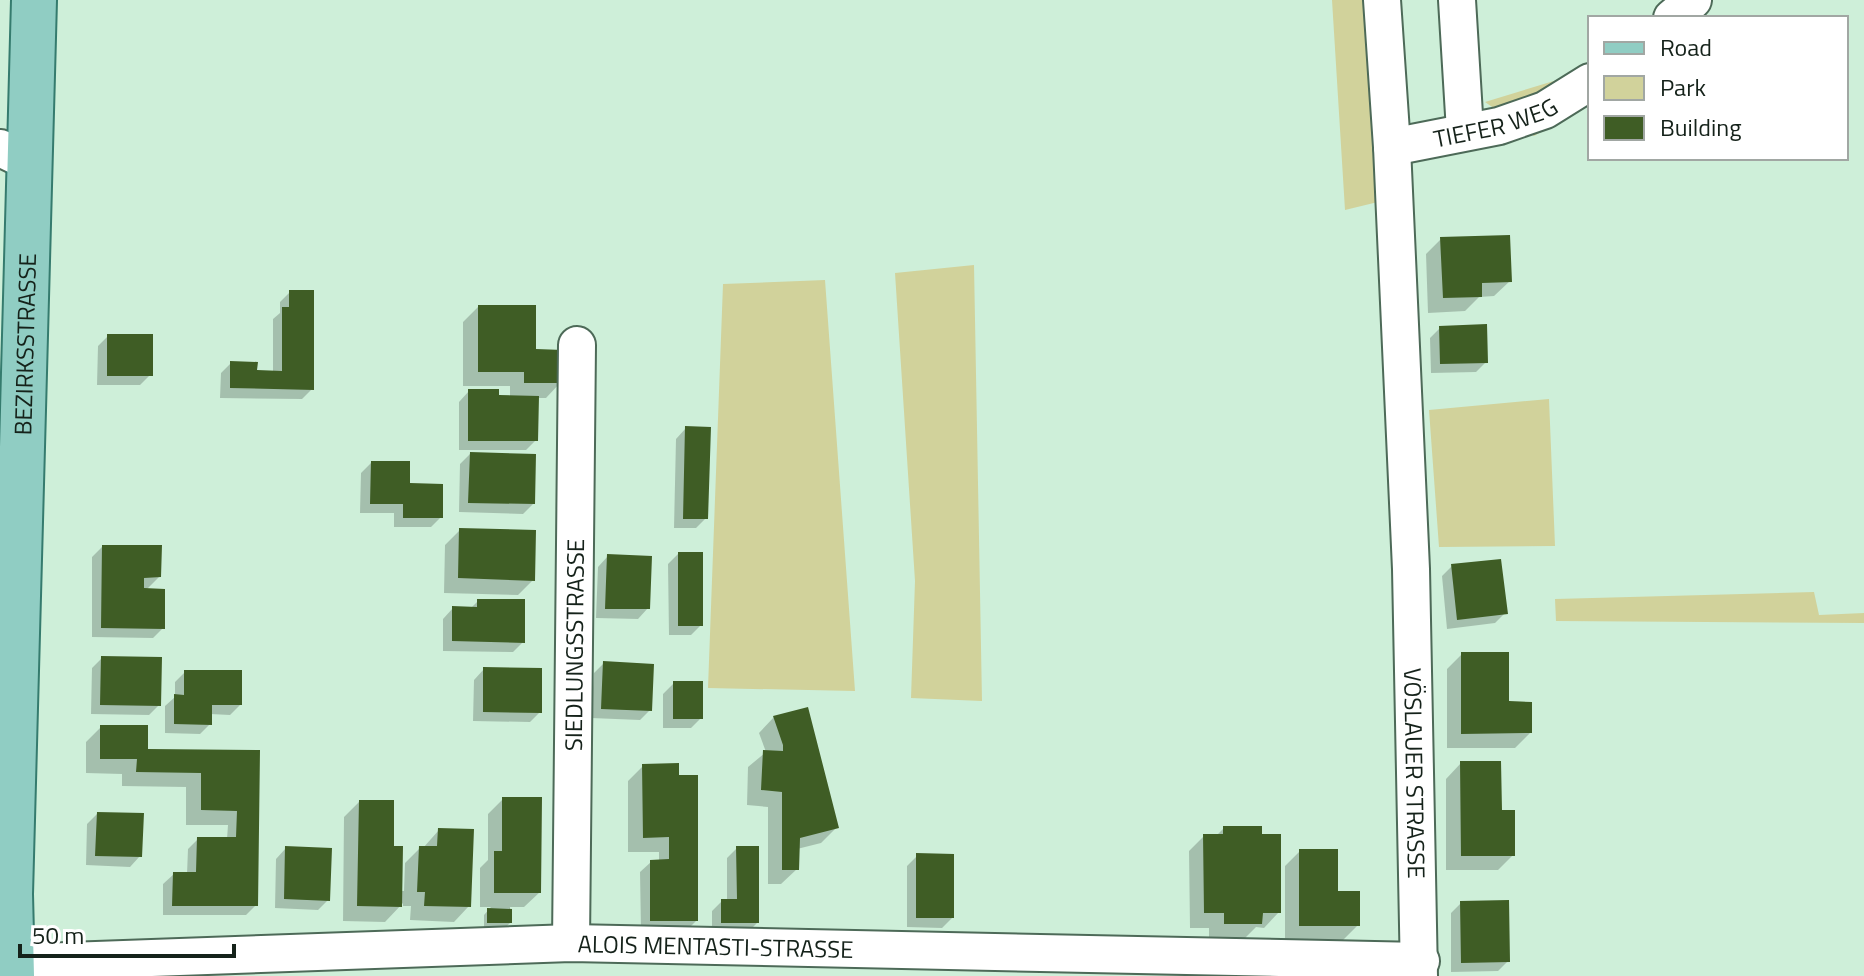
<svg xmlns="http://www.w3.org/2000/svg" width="1864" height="976" viewBox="0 0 1864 976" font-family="'Titillium Web',sans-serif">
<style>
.green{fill:#d1d29b}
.shadow{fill:#0003}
.building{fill:#3f5d25}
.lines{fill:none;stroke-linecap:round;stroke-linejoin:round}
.minor-casing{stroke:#4d6a58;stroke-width:40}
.major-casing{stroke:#357b6e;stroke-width:48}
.minor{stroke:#fff;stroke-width:36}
.major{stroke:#90cdc3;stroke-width:44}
.labels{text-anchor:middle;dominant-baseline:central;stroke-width:8;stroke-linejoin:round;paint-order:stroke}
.street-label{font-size:24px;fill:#15221a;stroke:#fff}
</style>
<rect width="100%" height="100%" fill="#ceefd9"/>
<path class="green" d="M1332 0H1367L1382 201 1345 210Z
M1590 70V104L1534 136 1485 102Z
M974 265 982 701 911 698 915 581 895 273Z
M825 280 855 691 708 688 723 284Z
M1549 399 1555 546 1439 547 1429 410Z
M1814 592 1819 615 1864 613V623L1556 621 1555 599Z"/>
<path class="shadow" d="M1441 239 1510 281 1494 296 1479 297 1465 311 1428 313 1426 254Z
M290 292 312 389 302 399 220 398 221 373 231 363 255 372 273 373V319L280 313V302Z
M478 307 534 351 561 382 546 398H537L536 440 526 450H459V402L469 391 510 397V386H463V322Z
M1440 328 1486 362 1476 372 1431 373 1430 338Z
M108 336 150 375 140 385H97L98 346Z
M686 428 706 518 696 528H674L676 439Z
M470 454 533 504 523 514 459 512 460 464Z
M371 463 408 485 441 517 431 527H394V513H360L361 473Z
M460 530 533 580 518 595 444 593 445 545Z
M102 547 159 577 146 590 163 628 153 638 92 637V557Z
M678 554 701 625 691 635H669L668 564Z
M608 556 648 608 638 619 596 618 598 567Z
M1452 566 1505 613 1495 623 1447 629 1442 576Z
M478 601 523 642 513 652 443 651V619L453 608 470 609Z
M1462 654 1507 703 1530 733 1515 748H1447V669Z
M102 658 159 705 149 715 91 714 92 668Z
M604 663 650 710 640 720 591 718 594 673Z
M484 669 540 712 530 722 473 721 474 680Z
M185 672 240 705 230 715 210 714V724L200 734 165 733V706L175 697V682Z
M673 684 701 718 691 728H663V694Z
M774 717 836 828 821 843 797 849V869L781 884H768V807L747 805 748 767 766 752 759 733Z
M101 727 146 751 258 752 256 905 246 915H163V884L174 874H187L188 849 198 839H227L228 825H186V787L122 786V774L86 773V742Z
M1461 763 1513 855 1498 870H1446V779Z
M677 765 696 921 686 931H641L640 872 651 862H659V852H628V781L643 766Z
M503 799 540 892 524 907H510V923L506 927H484V915L491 907H480V868L488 860V814Z
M359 802 392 848 400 891H404L405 863 420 848H423L439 830 469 906 454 922 410 920 411 906H403V903L385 922 343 921 344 817Z
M97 814 140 856 130 867 86 865 87 824Z
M1224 828 1279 912 1264 928 1256 927 1245 938H1209V928H1190L1189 851 1204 836H1216Z
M286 848 328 900 318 910 275 908 276 859Z
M737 848 757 923 747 933 712 932V911L722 901H727V858Z
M1300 851 1358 925 1343 940H1285V866Z
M917 856 952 918 942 928 907 927V866Z
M1461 903 1508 961 1498 971 1451 972V913Z"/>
<path class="building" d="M1510 235 1512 282 1482 283V297L1443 298 1440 237Z
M289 290H314V390L230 388V361L258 362 257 370 282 371V307H289Z
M478 305H536V349L563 350V383H524V372H478Z
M1487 324 1488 363 1440 364 1439 326Z
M107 334H153V376H107Z
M468 389H499V395L539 396 538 441H468Z
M685 426 711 427 708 519H683Z
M470 452 536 454 535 504 468 503Z
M371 461H410V483L443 484V518H403V504H370Z
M459 528 536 530 535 581 458 578Z
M102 545H162L161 577 144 578V588L165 589V629L101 628Z
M678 552H703V626H678Z
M607 554 652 556 650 609H605Z
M1501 559 1508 614 1457 620 1451 564Z
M477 599H525V643L452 641V606L477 607Z
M1461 652H1509V701L1532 702V733L1461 734Z
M101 656 162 657 161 706 100 705Z
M603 661 654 664 652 711 601 709Z
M483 667 542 668V713L483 712Z
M184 670H242V705H212V725L174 724V694L184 695Z
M673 681H703V719H673Z
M808 707 839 828 800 838 799 870H782V792L761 790 763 750 783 751V745L773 716Z
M100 725H148V749L260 750 258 906H172L173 872H196L197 837H236L237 811 201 810V773L136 772 137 759H100Z
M1460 761H1501L1502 810H1515V856H1461Z
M679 763V775H698V921H650V860L669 859V837L643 838 642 764Z
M502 797H542L541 893H494V851H502Z
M359 800H394V846H403L402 907 357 906Z
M97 812 144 813 142 857 95 856Z
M1223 826H1262V834H1281V913H1263L1262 924H1224V913H1204L1203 834H1223Z
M438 828 474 829 471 907 424 906 425 892H417L419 846H437Z
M285 846 332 848 330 901 284 899Z
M736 846H759V923H721V899H737Z
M1299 849H1338V891H1360V926H1299Z
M916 853 954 854V918H916Z
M1509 900 1510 962 1461 963 1460 901Z
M487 908 512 909V923H487Z"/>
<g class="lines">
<defs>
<g id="minor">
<path id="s1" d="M1382 0 1392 147 1411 569 1419 976"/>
<path d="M1457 0 1465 131"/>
<path d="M1672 18 1693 0"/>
<path id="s2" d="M1392 147 1499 126 1545 110 1590 82"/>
<path d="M0 148 29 162"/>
<path id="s3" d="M571 943 577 345"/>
<path id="s4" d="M12 963 571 943 1421 961"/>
</g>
<g id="major">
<path id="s5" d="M12 976 10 894 34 0"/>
</g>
</defs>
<use href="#minor" class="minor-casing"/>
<use href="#major" class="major-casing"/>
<use href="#minor" class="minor"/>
<use href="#major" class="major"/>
</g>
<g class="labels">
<g class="street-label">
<text stroke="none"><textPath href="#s2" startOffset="106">TIEFER WEG</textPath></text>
<text stroke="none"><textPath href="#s5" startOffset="632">BEZIRKSSTRASSE</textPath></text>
<text stroke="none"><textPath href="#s3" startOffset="298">SIEDLUNGSSTRASSE</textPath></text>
<text stroke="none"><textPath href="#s1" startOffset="774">VÖSLAUER STRASSE</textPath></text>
<text stroke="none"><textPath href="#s4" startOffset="704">ALOIS MENTASTI-STRASSE</textPath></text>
</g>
</g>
<rect x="1588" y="16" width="260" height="144" fill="#ffffff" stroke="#a1a7a3" stroke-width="2"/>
<rect x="1604" y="42" width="40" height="12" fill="#90cdc3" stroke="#a1a7a3" stroke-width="2"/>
<text x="1660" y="56" font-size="24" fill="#15221a">Road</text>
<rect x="1604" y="76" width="40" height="24" fill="#d1d29b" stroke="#a1a7a3" stroke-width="2"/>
<text x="1660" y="96" font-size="24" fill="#15221a">Park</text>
<rect x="1604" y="116" width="40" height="24" fill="#3f5d25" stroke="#a1a7a3" stroke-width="2"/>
<text x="1660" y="136" font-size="24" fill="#15221a">Building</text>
<path d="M20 944v12h214v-12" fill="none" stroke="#15221a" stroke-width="4"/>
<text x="32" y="944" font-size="24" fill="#15221a" stroke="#ffffff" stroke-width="6" paint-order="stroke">50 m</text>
</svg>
